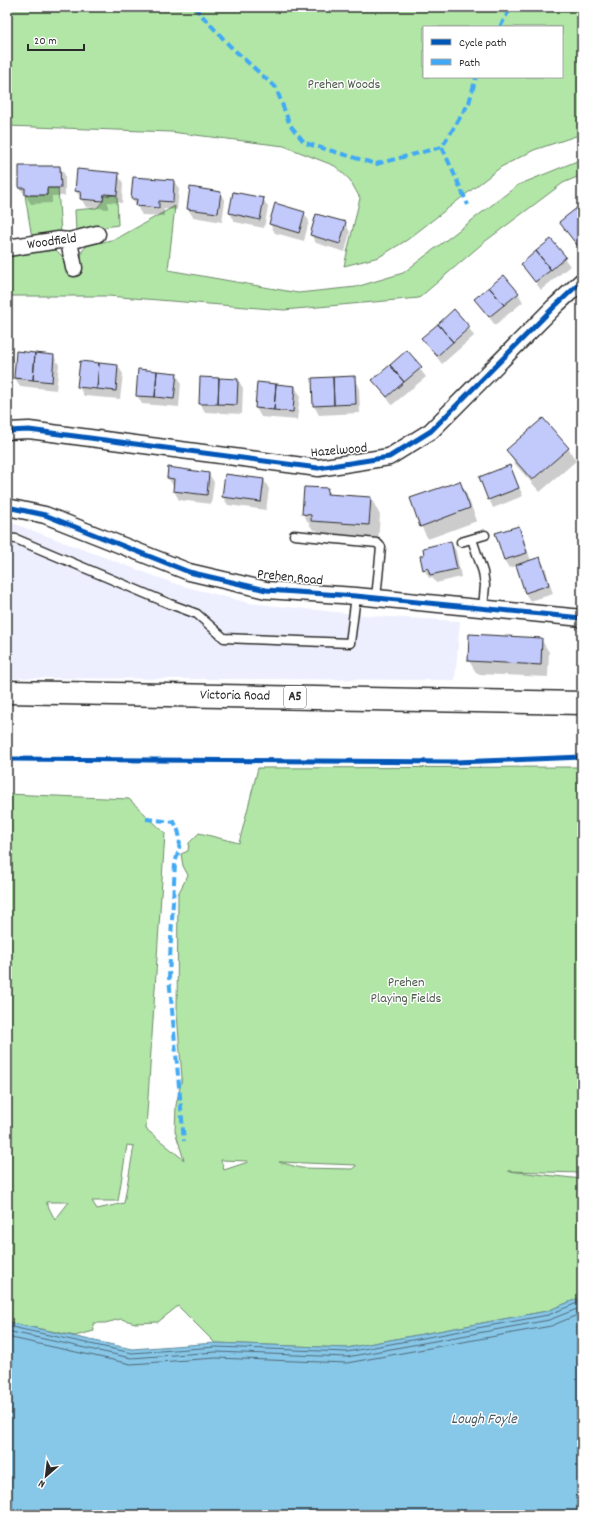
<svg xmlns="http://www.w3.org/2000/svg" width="589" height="1522" viewBox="0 0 589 1522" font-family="Dekko,sans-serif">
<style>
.built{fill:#edeffe}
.green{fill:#b1e6a7;stroke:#6e8869;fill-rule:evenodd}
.water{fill:#87c7e8;stroke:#62899c}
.shadow{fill:#0003}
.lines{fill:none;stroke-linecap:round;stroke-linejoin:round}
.shore{stroke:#506977;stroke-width:1}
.building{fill:#c2c9fb;stroke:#2b2b2b}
.lane-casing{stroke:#2b2b2b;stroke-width:11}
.street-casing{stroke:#2b2b2b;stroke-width:19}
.highway-casing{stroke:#2b2b2b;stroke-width:25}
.path{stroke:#2b2b2b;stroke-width:2.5;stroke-dasharray:3 3;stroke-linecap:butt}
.lane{stroke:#fff;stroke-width:8}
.street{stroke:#fff;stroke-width:16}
.highway{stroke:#fff;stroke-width:22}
.quiet{stroke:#3fa9f5;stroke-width:4;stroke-dasharray:8 4;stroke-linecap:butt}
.cycleway-casing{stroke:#fff;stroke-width:8}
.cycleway{stroke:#0057b8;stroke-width:5}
.labels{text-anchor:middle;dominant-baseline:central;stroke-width:3;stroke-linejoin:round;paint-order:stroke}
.shield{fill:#fff;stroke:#6b6b6b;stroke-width:1}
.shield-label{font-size:13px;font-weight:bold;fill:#2b2b2b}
.park-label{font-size:14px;fill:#4c5a4a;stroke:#fff}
.street-label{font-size:14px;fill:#2b2b2b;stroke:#fff}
.water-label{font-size:15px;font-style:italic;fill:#475a64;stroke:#fff}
</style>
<rect width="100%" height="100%" fill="#fff"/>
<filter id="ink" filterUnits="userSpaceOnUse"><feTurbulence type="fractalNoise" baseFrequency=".025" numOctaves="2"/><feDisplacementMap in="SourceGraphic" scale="8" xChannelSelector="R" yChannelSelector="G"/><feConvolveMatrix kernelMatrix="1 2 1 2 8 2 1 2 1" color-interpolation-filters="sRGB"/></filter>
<g filter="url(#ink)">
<path class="built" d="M7 521 176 584 249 603 374 616 460 621 455 680 7 678Z"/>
<path class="green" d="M7 7H582V134L534 150 501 167 407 240 379 257 344 266 360 198 350 180 335 166 284 146 171 132 7 126ZM424 27H562V77H424Z
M582 159V175L563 183 483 243 419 298 284 310 108 296H7V255L56 250 79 273 82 251 88 245 116 239 175 206 168 270 298 293 356 287 403 273 518 185Z
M47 188H58L61 233 32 238 25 195H47Z
M117 195 118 225 76 232 75 210 97 208 103 201V196Z
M577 767 582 770V1173L508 1171 582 1179V1297L547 1311 347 1348 215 1343 178 1306 158 1322 135 1323 121 1319 105 1323H93L94 1331 75 1336 7 1322V794L129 799 165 833 146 1129 184 1160 175 1131 176 1105 182 1078 177 1014 178 894 188 875 183 866 181 854 188 851 189 843 199 833 239 843 258 768ZM127 1145 134 1146 124 1203 97 1209 92 1201H118ZM221 1160 248 1161V1162L224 1170ZM279 1162 356 1165V1166L352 1169 301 1168ZM46 1202H69L55 1220Z"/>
<path class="water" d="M582 1297V1515H7V1322L132 1349 215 1343 347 1348 547 1311Z"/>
<path class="shadow" d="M60 167 65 175V196H52V203L31 204 20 188Z
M7 174V175L8 196H7Z
M118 174 123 183 122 203 108 202V209L86 207 76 191Z
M174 181 179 189 177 210 164 209V216L142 215 132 198Z
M220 193 225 201 222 222 193 217 188 209Z
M263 199 268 207 264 228 235 222 230 213Z
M304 213 309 221 304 241 275 233 270 224Z
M582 213V252L560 222Z
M345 223 350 232 345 252 316 243 311 235Z
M551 240 570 266 541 290 522 264Z
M518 293 523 302 495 325 475 299Z
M469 328 474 336 442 364 422 338Z
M407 352 426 377 392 405 374 380Z
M54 356 59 365 56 390 20 386 15 378Z
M81 362 118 366 123 374 120 399 84 396 79 387Z
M176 374 181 382 179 407 142 404 137 395Z
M354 377 359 386 360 413 319 415 314 406Z
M238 380 243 388 242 414 205 412 200 403Z
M258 383 295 387 300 395 297 420 261 417 256 408Z
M568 448 576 461 540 492 514 463 507 450Z
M510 466 523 496 493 508 489 499Z
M169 469 209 474 214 482 211 504 179 500 174 491V487L168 478Z
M264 480 269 489 266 510 228 505 223 497Z
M460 482 467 495 477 521 428 539 421 526Z
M327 489 330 495 371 498 380 515 378 542 321 537 317 530H313L303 514Z
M518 527 523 536 531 561 540 559 545 567 553 594 530 601 525 593 517 566 509 568 504 560Z
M451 542 456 551 461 577 436 583 432 577 429 578 424 569Z
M470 635 541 639 549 652 548 677 477 674 469 661Z"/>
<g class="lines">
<path class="shore" d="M7 1326 132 1353 216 1347 347 1352 548 1315 582 1301
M7 1331 131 1358 216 1352 347 1357 549 1320 582 1307
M7 1337 131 1364 216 1358 347 1363 551 1326 582 1313"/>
</g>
<path class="building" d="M19 166H60L61 188H47V195H25V188H19Z
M77 169 119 173 117 195 104 194 103 201 80 199 81 192 75 191Z
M133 177 174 180 173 202 159 201V208L136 206 137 199H131Z
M190 187 221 192 218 213 187 209Z
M233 192 264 198 260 220 229 213Z
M275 203 305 212 299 233 269 224Z
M578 207 582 212V241L577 245 559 222Z
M316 214 346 222 340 244 310 235Z
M551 239 566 257 551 270 536 251Z
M536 251 551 270 535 282 521 264Z
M504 275 519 293 504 305 489 287Z
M489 287 504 305 489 317 474 299Z
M454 309 470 327 453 342 438 324Z
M438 324 453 342 437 356 421 338Z
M407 350 422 367 404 382 390 365Z
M16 351 35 353 33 380 14 378Z
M35 353 54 355 52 382 33 380Z
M80 361 99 363 97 389 77 387Z
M99 363 118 365 116 391 97 389Z
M390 365 404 382 387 397 372 380Z
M138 369 157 371 155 397 136 396Z
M157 371 177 373 174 399 155 397Z
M355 376 356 404 334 405 333 377Z
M200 377 219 378 218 404H199Z
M333 377 334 405 313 406 312 378Z
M219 378 238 379 237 405 218 404Z
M257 382 276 384 274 410 255 408Z
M276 384 295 386 293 412 274 410Z
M543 418 569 448 532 480 506 450Z
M510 465 519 488 488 500 479 477Z
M168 467 209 473 207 495 173 491 174 479 167 478Z
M225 474 264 479 261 502 222 497Z
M460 481 470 508 420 527 410 498Z
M304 487 328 488 327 494 371 497 369 525 311 521V515L302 514Z
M519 526 527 553 504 560 495 533Z
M451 541 457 569 430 575 428 568 423 570 420 556 424 555 423 548Z
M540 557 549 585 525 593 516 565Z
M469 634 542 638 541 665 468 661Z"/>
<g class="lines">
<defs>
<path id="lane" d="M294 535 377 543 381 547 376 598
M7 538 16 539 170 604 197 614 224 638 350 643 356 596
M472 539 483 572 485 585 483 608
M461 542 485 535"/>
<path id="street" d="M69 241 74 268
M7 248 59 240 69 241 97 234
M7 431 29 430 318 468 389 457 431 431 554 307 582 281
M7 507 45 515 189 572 266 590 356 596 582 618"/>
<path id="highway" d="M7 692 582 703"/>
</defs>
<use href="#lane" class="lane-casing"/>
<use href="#street" class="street-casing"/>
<use href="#highway" class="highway-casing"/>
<path class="path" d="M500 27 502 24"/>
<use href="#lane" class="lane"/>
<use href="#street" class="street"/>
<use href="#highway" class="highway"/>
<path class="quiet" d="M194 7 230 46 276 88 290 125 305 143 376 164 442 147 469 103 476 77
M500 27 511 7
M442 147 468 205
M146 819 174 822C183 837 180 847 175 863L169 977 184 1141"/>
<defs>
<path id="cycleway" d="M7 431 29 430 318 468 389 457 431 431 554 307 582 281
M7 507 45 515 189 572 266 590 356 596 582 618
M7 759 456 762 582 757"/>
</defs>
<use href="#cycleway" class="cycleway-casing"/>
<use href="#cycleway" class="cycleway"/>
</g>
</g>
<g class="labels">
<rect class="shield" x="284" y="686" width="22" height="22" rx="3"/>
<g class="shield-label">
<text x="295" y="697">A5</text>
</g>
<g class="park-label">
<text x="344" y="85">Prehen Woods</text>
<text x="406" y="983">Prehen<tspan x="406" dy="16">Playing Fields</tspan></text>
</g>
<g class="street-label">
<text transform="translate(52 242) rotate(-8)">Woodfield</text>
<text transform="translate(339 451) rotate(-5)">Hazelwood</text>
<text transform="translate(290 578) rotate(6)">Prehen Road</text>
<text transform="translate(235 696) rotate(1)">Victoria Road</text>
</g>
<g class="water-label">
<text x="484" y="1420">Lough Foyle</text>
</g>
</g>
<rect width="589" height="1522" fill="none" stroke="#fff" stroke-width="24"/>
<rect x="12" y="12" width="565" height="1498" fill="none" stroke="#2b2b2b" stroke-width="1.5" filter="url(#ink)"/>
<rect x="423" y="26" width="140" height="52" fill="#ffffff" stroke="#aaaaaa"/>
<rect x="431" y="39" width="20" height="6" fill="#0057b8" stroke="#aaaaaa"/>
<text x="459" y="46" font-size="12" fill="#2b2b2b">Cycle path</text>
<rect x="431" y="59" width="20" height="6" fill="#3fa9f5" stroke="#aaaaaa"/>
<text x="459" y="66" font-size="12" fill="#2b2b2b">Path</text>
<g transform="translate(46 1476) rotate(208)" stroke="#ffffff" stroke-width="3" paint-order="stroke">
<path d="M0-3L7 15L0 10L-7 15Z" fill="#2b2b2b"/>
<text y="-6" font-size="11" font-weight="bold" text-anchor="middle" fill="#2b2b2b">N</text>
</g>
<path d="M28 44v6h56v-6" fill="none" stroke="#2b2b2b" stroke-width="2"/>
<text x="34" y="44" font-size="12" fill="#2b2b2b" stroke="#ffffff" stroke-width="3" paint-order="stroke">20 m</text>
</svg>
